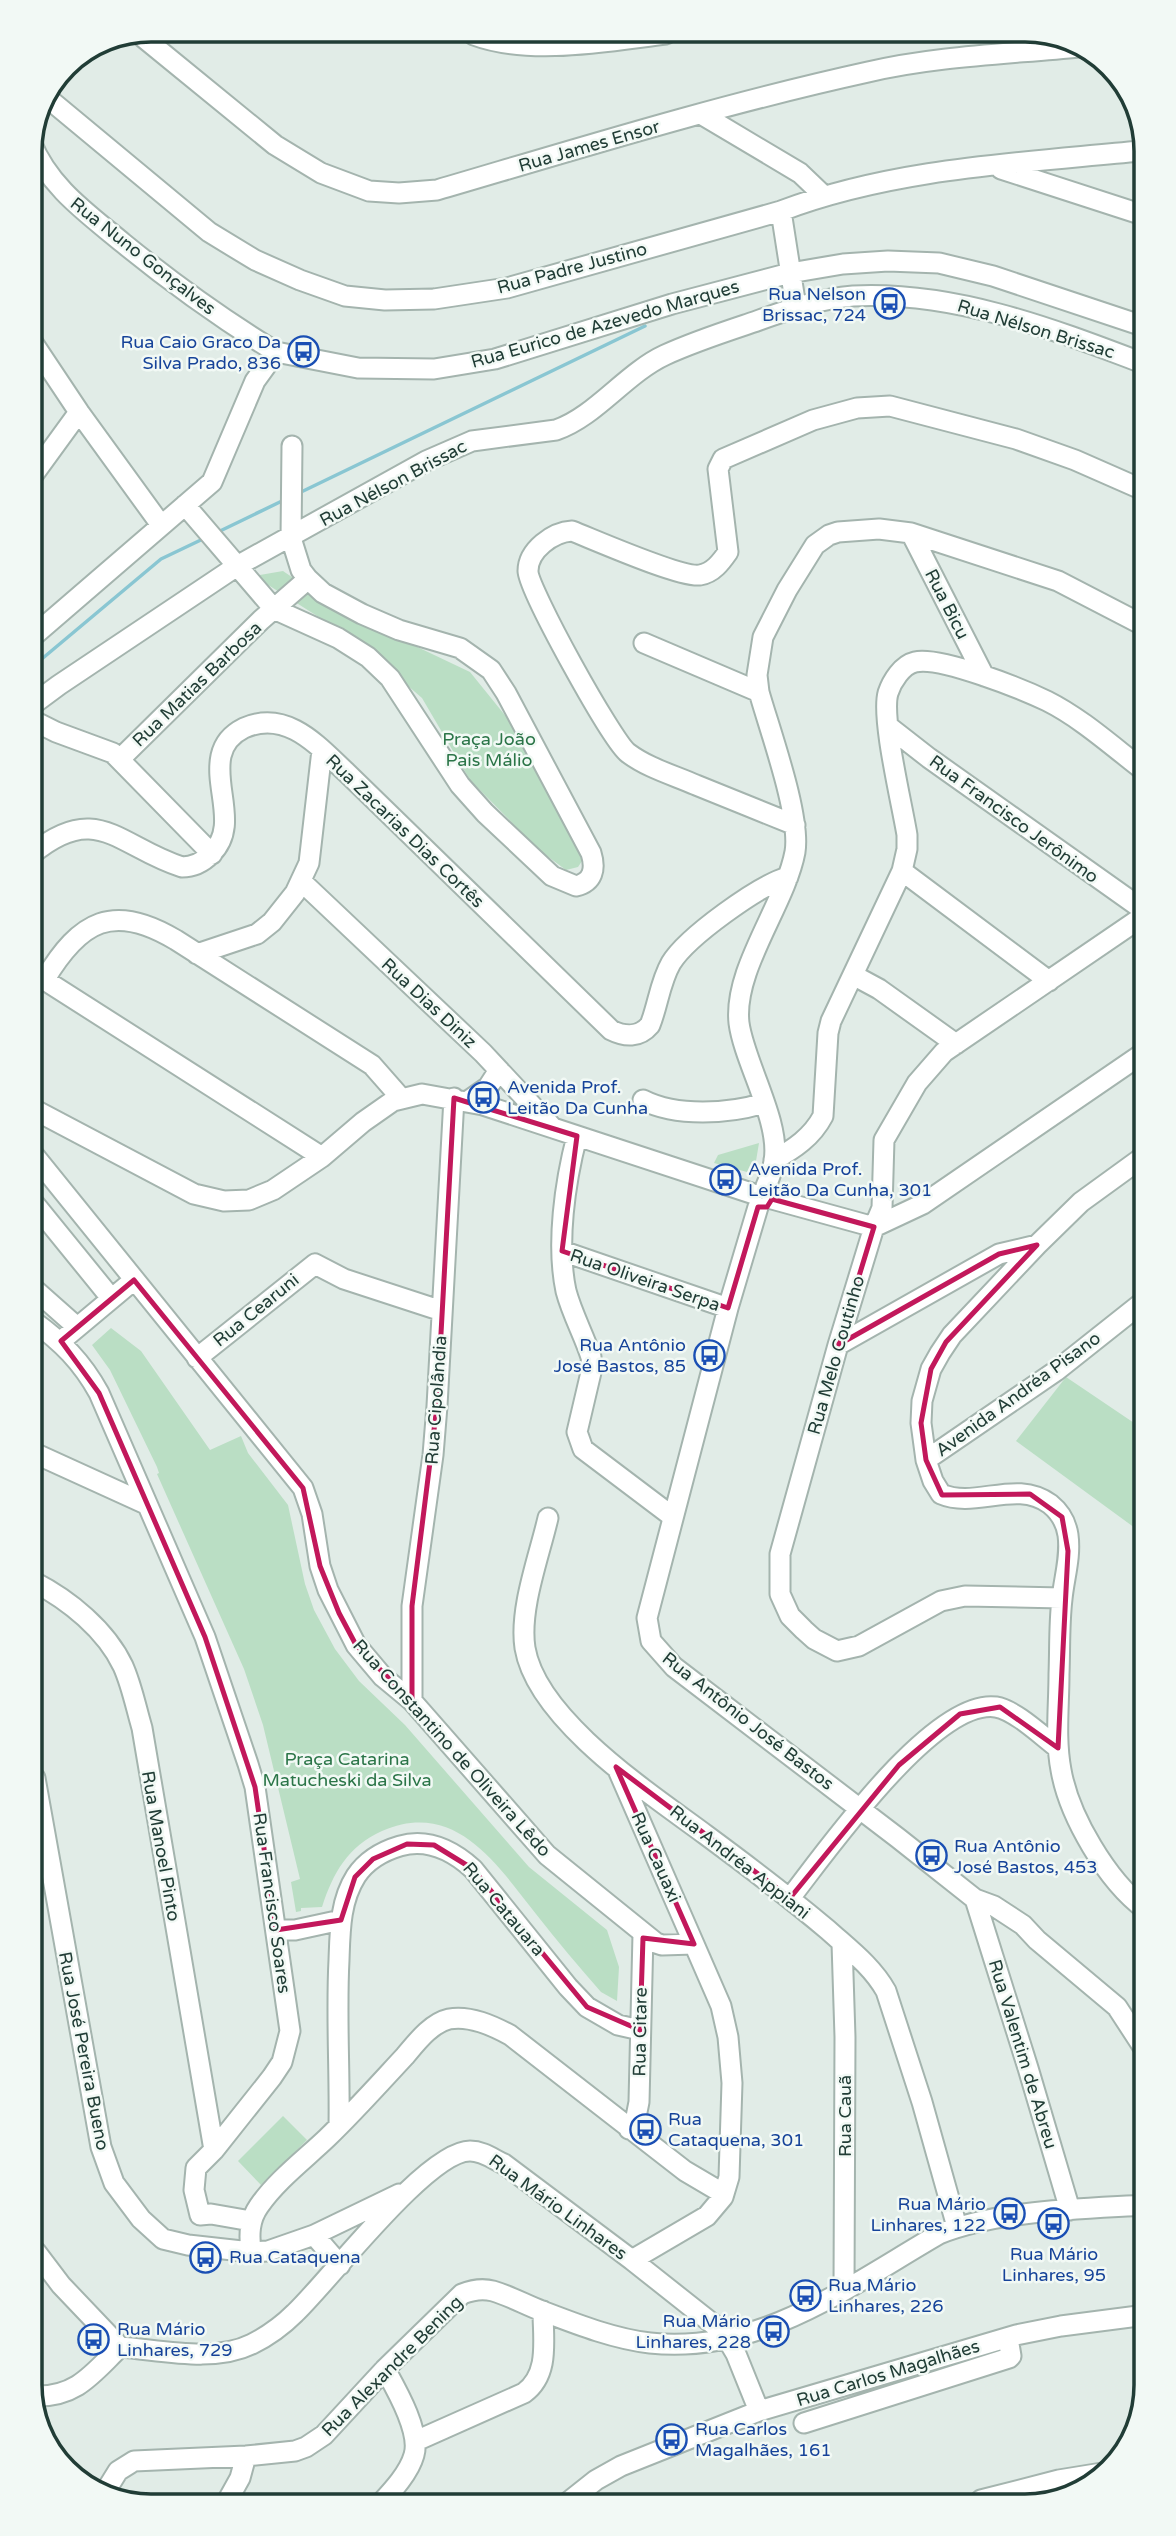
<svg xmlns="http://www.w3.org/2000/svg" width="1176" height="2536" viewBox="0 0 1176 2536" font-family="'Varela Round',sans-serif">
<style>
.green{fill:#badec4}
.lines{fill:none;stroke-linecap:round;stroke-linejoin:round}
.stream{stroke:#89c6d2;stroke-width:3.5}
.minor-casing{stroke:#a4b4ae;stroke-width:23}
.minor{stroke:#fff;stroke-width:19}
.marked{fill:none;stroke:#c2185b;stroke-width:5;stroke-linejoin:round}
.labels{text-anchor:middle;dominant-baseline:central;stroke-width:5;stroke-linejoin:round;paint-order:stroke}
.street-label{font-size:18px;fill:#213d36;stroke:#f2f9f5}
.transit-label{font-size:18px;fill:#164399;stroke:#f2f9f5;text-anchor:start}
.park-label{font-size:18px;fill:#2b7548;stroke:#f2f9f5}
.rim{fill:none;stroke:#213d36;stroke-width:3.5}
</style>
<rect width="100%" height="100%" fill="#e1ece7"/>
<path class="green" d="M283 571 327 601 371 625 470 672 508 719 588 852 578 867 566 870 539 850 470 780 422 698 355 640 254 576Z
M759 1143 755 1167 747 1172 714 1163 718 1155Z
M111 1328 141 1351 210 1450 241 1436 248 1453 288 1505 305 1584 314 1610 335 1649 359 1681 405 1725 529 1867 607 1930 619 1967 617 2001 601 1992C579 1967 557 1941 536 1914 497 1865 456 1799 382 1831 348 1846 333 1873 322 1907L301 1908V1911L296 1912 291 1882 300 1879 263 1725 244 1669 157 1474 159 1473 157 1467 110 1370 92 1345Z
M1066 1377 1143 1429 1144 1517 1135 1528 1016 1441Z
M283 2116 307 2140 261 2185 238 2161Z"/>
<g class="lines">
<path class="stream" d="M297 494 645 326
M218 532 284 500
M31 668 161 559 205 538"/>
<defs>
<path id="minor" d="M474 35C530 56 608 41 666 34
M144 38 275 145 321 173 369 191 399 193 437 190C580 148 722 104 868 72 936 56 1009 54 1079 47
M50 100 209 232 255 260 300 280 345 296 385 300 434 299 507 288 781 211C894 168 1020 163 1140 151
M701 114 800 173 823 195
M31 142C49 187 87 213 123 243 172 283 222 319 276 352
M1001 169 1140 214
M781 211 796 307
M31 340 79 412 161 525
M31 478 79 412
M185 505 274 609 338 638 368 657 390 678 460 785 485 813 552 876 576 886C593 882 596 869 591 853L506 693 491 670 460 648 399 630 362 614 323 593 308 579 301 570 291 538 292 446
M911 533 984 676
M31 638 212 482 255 381 276 352 358 368 434 369 495 359 672 304 790 273 843 264 888 261 939 263 993 276 1140 325
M644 643 759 692
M32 705 59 685 237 566 426 461 472 441 556 430C595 417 626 373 665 355 691 343 718 334 745 325 780 313 815 299 853 296 952 291 1048 327 1140 362
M32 720 56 732 113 753 212 854
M888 726 929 758 1142 909
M120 759 261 620 308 579
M795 825C762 812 729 798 696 785 673 775 648 768 628 753 612 741 528 589 528 571 528 550 553 532 572 531 595 540 681 578 700 575 713 573 721 562 728 552L718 469 723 459 813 420 857 408 890 406 1016 439 1075 460 1141 489
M32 854C97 800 119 847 182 867 193 867 203 862 211 854 239 827 214 789 221 756 224 742 232 734 244 728 287 709 318 746 346 772L611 1030C625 1037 639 1038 650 1025 658 1005 660 982 671 963 687 937 759 885 788 877
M902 871 1049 981
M301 881 483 1053 553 1128
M197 954 257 934 272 922 295 893 309 863 322 750
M32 972 322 1157
M853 975 879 989 956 1044
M45 979C80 921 113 902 176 940L372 1065 401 1098
M643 1100C676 1117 729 1114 764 1103
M468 1101 488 1087 499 1070
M33 1109 194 1194 224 1201 249 1200 273 1190 322 1157 363 1122 393 1101 422 1094 483 1105 751 1193
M577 1136C565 1182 556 1244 566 1291 572 1314 584 1335 591 1357L592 1368 577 1432 583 1449 673 1517
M33 1154 303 1488 312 1514 320 1566 328 1590 356 1645 383 1677 412 1701 547 1855 656 1943 662 1945 694 1944 721 2006 728 2037 732 2083 729 2177 723 2197 707 2216 632 2260
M1143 1157 1081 1202 1037 1245 952 1335 940 1353 931 1369 922 1401 921 1423 926 1460 933 1481 941 1494C976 1509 1016 1479 1050 1504 1060 1512 1066 1522 1068 1535 1071 1557 1064 1578 1062 1599 1059 1624 1060 1649 1059 1674 1059 1706 1055 1738 1061 1770 1069 1816 1107 1881 1145 1909
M774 1160C794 1149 812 1137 823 1116L828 1033 831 1021 902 871 907 849V835C902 804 881 718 888 693 892 681 902 665 915 662 940 656 1022 689 1047 701 1081 718 1112 746 1142 769
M766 1186C769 1179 773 1170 774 1161 781 1122 744 1062 739 1023 733 969 785 905 795 852 801 816 770 731 759 692L757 675 763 637 787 590 815 545 829 535 838 532 879 529 911 533 1058 581 1141 624
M772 1199 874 1227 923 1204 1142 1054
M33 1202 111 1298
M758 1207 728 1308 647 1618 651 1641 674 1667 898 1838 975 1899 994 1906 1023 1925 1037 1940 1117 2007 1145 2050
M562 1251 728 1308
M33 1288 77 1327
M33 1321C62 1342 82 1362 99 1393L205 1637 248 1764 255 1787 290 2031 282 2062 272 2077 214 2150 196 2168 194 2190 200 2215
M61 1341 134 1280
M838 1345 999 1254 1037 1245
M197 1358 315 1264 344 1279 442 1311
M34 1453 146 1504
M926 1460 1056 1371 1143 1302
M548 1518C539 1557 519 1609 525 1648 537 1720 651 1794 706 1835 748 1866 789 1897 828 1930 849 1949 872 1966 886 1991L922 2102 957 2227
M34 1582C69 1600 106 1630 123 1666 132 1686 136 1708 142 1728L214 2150
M1062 1598 965 1596 941 1601 859 1646 837 1651 814 1639 804 1630 790 1616 780 1594V1554L838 1345 874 1227 882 1208 884 1140 917 1083 944 1052 1142 917
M412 1701V1606L433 1455 437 1406 454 1098
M618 1770 694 1944
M35 1778 101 2147 114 2183 141 2219 163 2239 188 2245 251 2252 268 2251 314 2235 399 2194
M790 1898C826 1852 934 1698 996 1707 1015 1710 1042 1736 1058 1748
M975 1899 1028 2068 1070 2210
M276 1930H295L341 1920
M842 1943 845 2037 844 2289
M339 2126C340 2071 336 2015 339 1960 340 1931 340 1901 356 1876 366 1861 383 1851 400 1846 428 1838 452 1850 473 1869L568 1987 587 2007 618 2025 640 2030
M629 2129 636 2117 639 2102 643 1934
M200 2215 211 2214 251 2221
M314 2235 340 2265
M36 2252 61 2285 120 2347C161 2350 214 2363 252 2344 268 2336 282 2326 295 2313 329 2281 427 2151 470 2151 483 2151 493 2159 504 2164L632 2260 723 2332 736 2354 759 2411
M251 2252C249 2235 249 2220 259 2206 277 2180 305 2159 327 2138 354 2112 379 2084 405 2056 416 2043 431 2023 449 2019 470 2015 493 2026 510 2035L685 2171 724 2194
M36 2396C77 2397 93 2373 120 2347
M804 2423 1009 2358 1011 2356 1008 2338
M416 2441 524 2393C550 2374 543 2340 543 2311
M105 2492 118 2471 134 2461 246 2456 295 2451 306 2447 324 2435 385 2369 462 2294C472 2290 482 2288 493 2291 510 2296 526 2305 542 2311 576 2324 614 2339 650 2343 759 2355 849 2286 939 2234 999 2210 1081 2209 1146 2205
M981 2500 1059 2480 1102 2473
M567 2503 596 2480 621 2466 759 2411 1016 2335 1061 2326 1146 2315
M380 2504C392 2491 409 2473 414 2455 421 2432 396 2389 385 2369
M225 2505 240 2478 246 2456"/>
</defs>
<use href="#minor" class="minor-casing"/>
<use href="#minor" class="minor"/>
</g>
<path class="marked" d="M454 1098 577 1136 562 1251 728 1308 758 1207H767L772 1199 874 1227 838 1345 999 1254 1037 1245 946 1342 931 1369 921 1423 926 1460 942 1495 1030 1494 1062 1517 1068 1551 1058 1748 1000 1707 960 1714 899 1765 790 1898 616 1767 694 1944 643 1938 640 2030 587 2007 473 1869 434 1845 407 1844 373 1859 355 1877 341 1920 276 1930 255 1787 205 1637 99 1393 61 1341 134 1280 303 1488 320 1566 339 1613 356 1645 412 1702V1606L437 1406Z"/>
<defs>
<symbol id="bus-ring" viewBox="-11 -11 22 22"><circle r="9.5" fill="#f2f9f5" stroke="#1a4fb4" stroke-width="1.5"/><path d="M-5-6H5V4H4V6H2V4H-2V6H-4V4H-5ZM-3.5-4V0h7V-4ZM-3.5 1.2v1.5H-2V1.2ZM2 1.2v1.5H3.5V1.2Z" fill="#1a4fb4"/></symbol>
</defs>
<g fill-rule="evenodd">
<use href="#bus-ring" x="872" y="286" width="35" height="35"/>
<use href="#bus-ring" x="286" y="334" width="35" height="35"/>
<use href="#bus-ring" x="466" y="1080" width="35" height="35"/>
<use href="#bus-ring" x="708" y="1162" width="35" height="35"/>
<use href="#bus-ring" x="692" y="1338" width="35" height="35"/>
<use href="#bus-ring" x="914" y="1838" width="35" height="35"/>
<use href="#bus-ring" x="628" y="2112" width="35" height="35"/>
<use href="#bus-ring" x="992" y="2196" width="35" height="35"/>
<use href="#bus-ring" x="1036" y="2206" width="35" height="35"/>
<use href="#bus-ring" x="188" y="2240" width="35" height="35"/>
<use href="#bus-ring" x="788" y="2278" width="35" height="35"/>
<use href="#bus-ring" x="756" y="2314" width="35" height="35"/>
<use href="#bus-ring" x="76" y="2322" width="35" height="35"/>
<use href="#bus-ring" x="654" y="2422" width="35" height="35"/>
</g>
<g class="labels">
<g class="street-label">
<text transform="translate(589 146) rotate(-16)">Rua James Ensor</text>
<text transform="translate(143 256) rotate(38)">Rua Nuno Gonçalves</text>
<text transform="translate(572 268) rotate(-15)">Rua Padre Justino</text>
<text transform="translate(605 324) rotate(-16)">Rua Eurico de Azevedo Marques</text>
<text transform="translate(1036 329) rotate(17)">Rua Nélson Brissac</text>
<text transform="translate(393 483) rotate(-28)">Rua Nélson Brissac</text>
<text transform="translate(947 604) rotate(63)">Rua Bicu</text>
<text transform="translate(197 684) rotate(-44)">Rua Matias Barbosa</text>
<text transform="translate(1014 819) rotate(36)">Rua Francisco Jerônimo</text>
<text transform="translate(405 831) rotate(44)">Rua Zacarias Dias Cortês</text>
<text transform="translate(429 1003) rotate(43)">Rua Dias Diniz</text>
<text transform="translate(645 1280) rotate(19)">Rua Oliveira Serpa</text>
<text transform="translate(256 1310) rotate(-39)">Rua Cearuni</text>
<text transform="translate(836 1355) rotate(-74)">Rua Melo Coutinho</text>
<text transform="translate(1018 1394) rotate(-36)">Avenida Andréa Pisano</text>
<text transform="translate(436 1400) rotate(-86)">Rua Cipolândia</text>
<text transform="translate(748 1721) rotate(38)">Rua Antônio José Bastos</text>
<text transform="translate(452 1748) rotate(48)">Rua Constantino de Oliveira Lêdo</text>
<text transform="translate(161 1846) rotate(80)">Rua Manoel Pinto</text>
<text transform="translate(656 1857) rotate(66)">Rua Cauaxi</text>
<text transform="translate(740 1862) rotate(38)">Rua Andréa Appiani</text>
<text transform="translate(272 1903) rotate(82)">Rua Francisco Soares</text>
<text transform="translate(504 1909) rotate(50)">Rua Catauara</text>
<text transform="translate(640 2032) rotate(-89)">Rua Citare</text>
<text transform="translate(84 2051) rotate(79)">Rua José Pereira Bueno</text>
<text transform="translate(1023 2054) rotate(73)">Rua Valentim de Abreu</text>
<text transform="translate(845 2116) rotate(-90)">Rua Cauã</text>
<text transform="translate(558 2207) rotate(36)">Rua Mário Linhares</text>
<text transform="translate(392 2366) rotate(-45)">Rua Alexandre Bening</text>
<text transform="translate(888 2373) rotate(-17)">Rua Carlos Magalhães</text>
</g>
<g class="transit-label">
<text x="866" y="294" text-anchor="end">Rua Nelson<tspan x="866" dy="21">Brissac, 724</tspan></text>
<text x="281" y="342" text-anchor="end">Rua Caio Graco Da<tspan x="281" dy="21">Silva Prado, 836</tspan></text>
<text x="507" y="1087">Avenida Prof.<tspan x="507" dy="21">Leitão Da Cunha</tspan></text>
<text x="748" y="1169">Avenida Prof.<tspan x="748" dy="21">Leitão Da Cunha, 301</tspan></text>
<text x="686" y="1345" text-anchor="end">Rua Antônio<tspan x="686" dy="21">José Bastos, 85</tspan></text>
<text x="954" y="1846">Rua Antônio<tspan x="954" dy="21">José Bastos, 453</tspan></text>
<text x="668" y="2119">Rua<tspan x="668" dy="21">Cataquena, 301</tspan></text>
<text x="986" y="2204" text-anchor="end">Rua Mário<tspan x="986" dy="21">Linhares, 122</tspan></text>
<text x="1054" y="2254" text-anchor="middle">Rua Mário<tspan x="1054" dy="21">Linhares, 95</tspan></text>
<text x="229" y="2257">Rua Cataquena</text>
<text x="828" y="2285">Rua Mário<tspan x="828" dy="21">Linhares, 226</tspan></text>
<text x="751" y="2321" text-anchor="end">Rua Mário<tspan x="751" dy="21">Linhares, 228</tspan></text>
<text x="117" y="2329">Rua Mário<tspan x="117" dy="21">Linhares, 729</tspan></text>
<text x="695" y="2429">Rua Carlos<tspan x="695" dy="21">Magalhães, 161</tspan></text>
</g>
<g class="park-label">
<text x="489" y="739">Praça João<tspan x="489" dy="21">Pais Málio</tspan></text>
<text x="347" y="1759">Praça Catarina<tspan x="347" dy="21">Matucheski da Silva</tspan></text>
</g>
</g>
<path d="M0 0H1176V2536H0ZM151 42H1025A109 109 0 0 1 1134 151V2385A109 109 0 0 1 1025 2494H151A109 109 0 0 1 42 2385V151A109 109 0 0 1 151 42Z" fill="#f2f9f5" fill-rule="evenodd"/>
<path class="rim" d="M151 42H1025A109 109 0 0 1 1134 151V2385A109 109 0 0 1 1025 2494H151A109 109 0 0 1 42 2385V151A109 109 0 0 1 151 42Z"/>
</svg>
